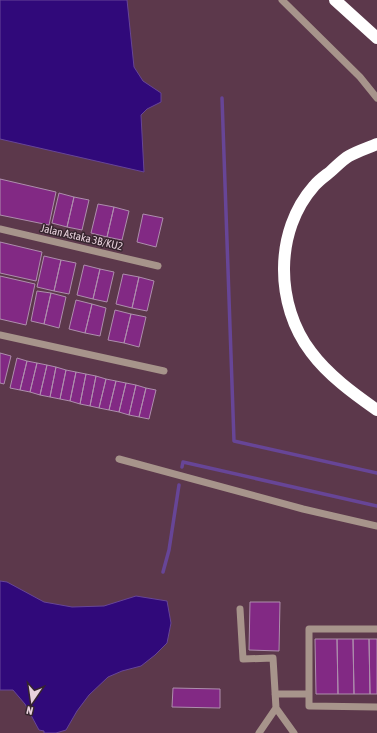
<svg xmlns="http://www.w3.org/2000/svg" width="377" height="733" viewBox="0 0 377 733" font-family="'Asap Condensed',sans-serif">
<style>
.water{fill:#30097a;stroke:#674597}
.lines{fill:none;stroke-linecap:round;stroke-linejoin:round}
.stream{stroke:#674597;stroke-width:3.5}
.building{fill:#822984;stroke:#ae8ead}
.minor{stroke:#a7948b;stroke-width:7}
.highway{stroke:#fff;stroke-width:12}
.labels{text-anchor:middle;dominant-baseline:central;stroke-width:3;stroke-linejoin:round;paint-order:stroke}
.street-label{font-size:11px;fill:#e8d1dc;stroke:#36252e}
</style>
<rect width="100%" height="100%" fill="#5c384b"/>
<path class="water" d="M0 0H127L134 67 143 81 161 93V102L147 109 141 115 144 172 0 139Z
M0 581 7 582 44 602 72 607 104 606 136 596 167 601 171 623 167 643 155 655 141 666 122 671 108 677 89 695 77 711 66 730 56 733H44V731L39 730 25 704 13 690H0Z"/>
<g class="lines">
<path class="stream" d="M222 98 234 441 377 473
M182 467 183 462 377 506
M163 572 169 550 179 485"/>
</g>
<path class="building" d="M0 179 56 192 49 225 0 215Z
M59 193 74 197 67 227 52 223Z
M74 197 89 200 82 230 67 227Z
M98 204 114 207 107 237 91 233Z
M114 207 129 211 122 240 107 237Z
M143 214 163 218 156 247 137 242Z
M0 242 42 252 36 281 0 273Z
M44 256 61 260 54 291 37 287Z
M61 260 76 263 69 294 54 291Z
M84 265 100 269 93 299 77 295Z
M100 269 114 272 107 302 93 299Z
M123 274 139 277 132 308 116 304Z
M0 276 35 284 26 325 0 319Z
M139 277 154 281 147 311 132 308Z
M37 291 51 293 44 324 31 321Z
M51 293 66 297 59 328 44 324Z
M76 300 92 304 85 333 69 329Z
M92 304 106 308 100 336 85 333Z
M115 310 131 314 124 343 108 340Z
M131 314 146 317 139 347 124 343Z
M0 353 11 356 4 384 0 383Z
M17 358 27 361 20 390 10 388Z
M27 361 37 363 30 392 20 390Z
M37 363 47 365 40 395 30 392Z
M47 365 56 367 50 397 40 395Z
M56 367 66 370 60 399 50 397Z
M66 370 76 372 70 401 60 399Z
M76 372 86 374 80 404 70 401Z
M86 374 96 376 90 406 80 404Z
M96 376 106 379 99 408 90 406Z
M106 379 116 381 109 410 99 408Z
M116 381 126 383 119 412 109 410Z
M126 383 136 385 129 415 119 412Z
M136 385 146 388 139 417 129 415Z
M146 388 156 390 149 419 139 417Z
M250 602H280L279 651 249 650Z
M315 639H337L338 694H316Z
M337 639H353L354 694H338Z
M353 639H369L370 694H354Z
M369 639H377V694H370Z
M173 688 220 689V708L172 707Z"/>
<g class="lines">
<path class="minor" d="M282 0 360 77 377 98
M0 229 158 266
M0 335 164 371
M119 459 303 509 377 526
M240 609 243 659 273 658 276 708 294 733
M377 629H309V706L377 707
M275 694H309
M259 733 276 708"/>
<path class="highway" d="M335 0 377 38
M377 144C368 148 358 151 349 156 342 160 336 167 330 172 325 176 319 180 314 186 274 231 275 305 311 352 328 375 354 394 377 410"/>
</g>
<g class="labels">
<g class="street-label">
<text transform="translate(82 237) rotate(13)">Jalan Astaka 3B/KU2</text>
</g>
</g>
<g transform="translate(32 701) rotate(193)" stroke="#36252e" stroke-width="3" paint-order="stroke">
<path d="M0-3L7 15L0 10L-7 15Z" fill="#e8d1dc"/>
<text y="-6" font-size="11" font-weight="bold" text-anchor="middle" fill="#e8d1dc">N</text>
</g>
</svg>
